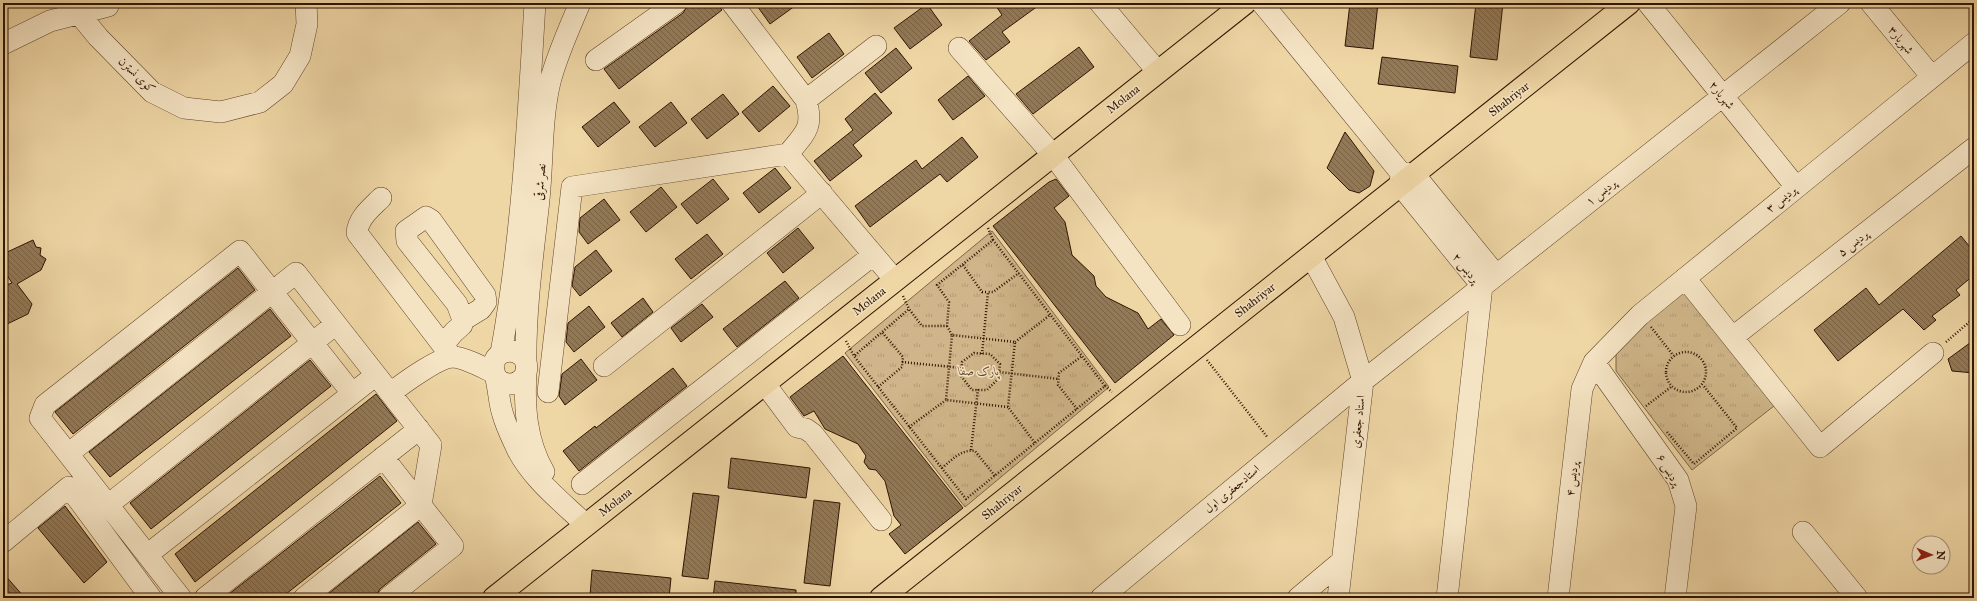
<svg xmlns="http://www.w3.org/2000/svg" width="1977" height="601" viewBox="0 0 1977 601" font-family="'IM FELL Great Primer',Amiri,serif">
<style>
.grass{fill:url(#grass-tufts);stroke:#806444}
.building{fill:url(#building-back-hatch);stroke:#301400}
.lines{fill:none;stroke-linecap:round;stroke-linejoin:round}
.minor-casing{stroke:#604429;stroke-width:22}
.major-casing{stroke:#301400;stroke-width:24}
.path{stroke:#301400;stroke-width:2.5;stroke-dasharray:1 2;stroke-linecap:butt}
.minor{stroke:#f5e4c4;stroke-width:21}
.major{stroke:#efd6a5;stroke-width:22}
.labels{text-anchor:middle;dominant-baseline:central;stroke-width:3;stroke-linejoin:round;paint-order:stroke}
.street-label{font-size:12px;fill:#301400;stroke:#f5e4c4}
.park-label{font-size:12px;font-style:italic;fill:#604429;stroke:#f5e4c4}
</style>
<defs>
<pattern id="grass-tufts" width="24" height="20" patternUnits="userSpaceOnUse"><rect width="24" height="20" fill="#cfb589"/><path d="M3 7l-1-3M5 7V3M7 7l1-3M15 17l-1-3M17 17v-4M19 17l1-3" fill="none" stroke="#b29b74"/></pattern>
<pattern id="building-back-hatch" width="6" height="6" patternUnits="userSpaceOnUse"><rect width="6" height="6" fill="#937956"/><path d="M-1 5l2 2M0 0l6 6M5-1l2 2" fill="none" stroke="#786245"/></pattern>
</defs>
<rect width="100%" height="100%" fill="#efd6a5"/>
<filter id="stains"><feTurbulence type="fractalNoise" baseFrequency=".005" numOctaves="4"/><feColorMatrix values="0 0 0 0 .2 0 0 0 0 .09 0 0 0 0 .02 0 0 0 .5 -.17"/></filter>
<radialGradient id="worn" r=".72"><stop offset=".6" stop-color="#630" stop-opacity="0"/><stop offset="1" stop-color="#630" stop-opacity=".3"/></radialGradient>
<path class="grass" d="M992 231 1109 387 965 507 845 353Z
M1685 291 1774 406 1692 470 1616 371V352L1624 339Z"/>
<path class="building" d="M689 3H716L722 10 619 89 604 69 683 13Z
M755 3H799L770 24Z
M994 3H1042L1002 32 1010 42 986 60 969 41 1002 15Z
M1350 3H1378L1373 49 1345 46Z
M1476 3H1503L1497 60 1470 57Z
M927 4 942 25 910 49 894 28Z
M829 33 844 54 812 78 797 57Z
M1079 47 1094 67 1033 114 1016 94Z
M896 48 912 68 881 93 865 73Z
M1382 57 1458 66 1455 93 1378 84Z
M968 76 985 96 953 120 938 100Z
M773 86 790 106 759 132 742 112Z
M875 93 892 113 853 145 862 156 830 181 814 161 853 130 845 119Z
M723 94 739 114 707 139 691 119Z
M614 102 630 122 598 147 582 127Z
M671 102 687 123 655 147 639 127Z
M1345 132 1374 171 1370 186 1359 193 1349 190 1327 168Z
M962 137 978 157 947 182 940 174 870 227 855 206 916 160 922 169Z
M775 168 791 188 759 213 743 193Z
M713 179 729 199 697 224 681 204Z
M1056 179 1069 196 1054 208 1065 222 1072 255 1094 276 1096 286 1106 297 1138 313 1148 329 1161 319 1174 335 1115 383 993 226 1049 182Z
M661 187 677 207 646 232 630 212Z
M604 199 620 220 588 244 579 232 580 218Z
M798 228 814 248 783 273 767 253Z
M707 234 723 254 691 279 675 259Z
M1961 236 1974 252V275L1956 290 1960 295 1932 316 1936 320 1924 330 1903 309 1838 361 1814 330 1866 288 1879 305Z
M33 240 36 247 41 248 40 255 46 259 41 270 17 284 32 304 28 314 3 326V286L12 283 3 269V254Z
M596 250 612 271 580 296 572 286 575 267Z
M238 268 255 290 73 434 55 412Z
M785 281 799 298 737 347 723 329Z
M643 298 653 312 622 337 611 323Z
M702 304 713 317 681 342 671 328Z
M589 306 605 327 574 352 566 342 568 323Z
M270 309 291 336 110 477 89 452Z
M1974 340V373L1952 371 1948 359Z
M843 356 963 508 905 554 889 534 901 525 894 516 885 481 876 470 869 469 864 462 866 456 858 444 825 429 814 411 804 416 790 397Z
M581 359 597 380 565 405 559 396 562 374Z
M310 360 331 386 151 529 130 503Z
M673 368 687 386 579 471 563 451 595 426 596 428Z
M376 394 397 421 195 582 175 554Z
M731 458 810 468 806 498 728 488Z
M380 476 401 503 281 598H224Z
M693 493 719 496 708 579 682 576Z
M814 500 840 503 830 586 804 583Z
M65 506 107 562 84 583 38 528Z
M418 522 436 544 380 589 377 594 371 598H323Z
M592 570 671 578 669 598 590 596Z
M3 573 25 598H3Z
M715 581 796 590V598H713Z"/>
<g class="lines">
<defs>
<path id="minor" d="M1100 3 1158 72
M1262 3 1401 173 1400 185 1482 286 1447 598
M1648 3 1796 187
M1871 3 1932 77
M80 15 98 37 152 92 184 108 221 112 260 102 283 84 300 56 307 24 306 3
M3 44 50 21 108 6 109 3
M959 48 1053 155 1180 325
M596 60 676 3
M806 100 876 46
M788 154 895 280
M1401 173 1414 174 1496 275
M381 198C371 208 358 218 357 233L451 356
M1311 256 1344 317 1363 381 1338 598
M1685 278 1820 447 1933 353
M1733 337 1974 148
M443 345 454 332 462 325 463 320 457 304 407 241 406 231 426 217 431 220 485 295 486 302 481 309 463 320
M501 353C522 238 528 120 535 3
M1594 362 1678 480 1686 506 1675 598
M526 365C525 310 533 255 539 200 543 161 541 120 550 82 557 55 569 29 580 3
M604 366 822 193
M526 371C524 407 526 440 544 472
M496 378C514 395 537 372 522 356 517 352 511 350 505 352 500 353 496 357 494 362 492 368 495 373 496 379 499 391 499 404 503 415 506 426 512 438 517 449 532 479 562 502 586 525
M765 384 797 427 806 429 813 434 881 520
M548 392 572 187 788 154C805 133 814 128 806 100L732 3
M391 393C402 384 439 357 453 357 466 358 482 367 494 373
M68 454 296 273 431 445 421 505 304 598
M383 457 453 546 388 598
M582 484 873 255
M108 505 336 324
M1803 532 1857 598
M3 542 69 487 151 598
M147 555 376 375
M181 598 40 418 45 405 240 251 352 393
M205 598 419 429
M1101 598 1363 381 1840 3
M1298 598 1342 561
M1558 598 1582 389 1594 362 1640 315 1974 43"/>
<path id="major" d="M494 598 1245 3
M881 598 1629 3"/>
</defs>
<use href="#minor" class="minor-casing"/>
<use href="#major" class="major-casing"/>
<path class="path" d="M988 228 993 240
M963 265 982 292H988
M903 296 909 309
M947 326 952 335
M1651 327 1673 355
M846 341 854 356 966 499 1105 386 993 240 937 285 949 302 947 326H922L909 309 854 356
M1015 342 1050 315
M1946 342 1974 318
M1666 372a20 20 0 1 1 40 0a20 20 0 1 1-40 0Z
M982 354 988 292H993L1019 273
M1207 360 1268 438
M902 362 962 368
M999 372 997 380 987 390H972L961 376 962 362 974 353 990 354 1000 364 999 372 1059 379
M1105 386 1112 392
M878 387 902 367 903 357 882 332
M1646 406 1671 387
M1008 407 946 400 952 335 1015 342 1008 407 1035 443
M1077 409 1058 385 1059 373 1082 356
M909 427 946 400
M1667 432 1694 464 1737 428 1703 385
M971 450 978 389
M942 468C952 460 961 449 975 451L995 476"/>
<use href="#minor" class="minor"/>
<use href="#major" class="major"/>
</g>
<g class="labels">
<g class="street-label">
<text transform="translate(1901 40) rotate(51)">شهریار۳</text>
<text transform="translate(137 75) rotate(44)">کوی نسترن</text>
<text transform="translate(1722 95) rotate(51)">شهریار۲</text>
<text transform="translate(1123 99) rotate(-38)">Molana</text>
<text transform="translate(1509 99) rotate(-38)">Shahriyar</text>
<text transform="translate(540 182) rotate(-85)">نصر شرقی</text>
<text transform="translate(1601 192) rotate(-38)">پردیس ۱</text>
<text transform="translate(1781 199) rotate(-39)">پردیس ۳</text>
<text transform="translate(1853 243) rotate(-38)">پردیس ۵</text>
<text transform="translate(1466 268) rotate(51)">پردیس ۲</text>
<text transform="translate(1255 300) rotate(-38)">Shahriyar</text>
<text transform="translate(869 301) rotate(-38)">Molana</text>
<text transform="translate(1358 422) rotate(-84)">استاد جعفری</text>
<text transform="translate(1669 470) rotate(59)">پردیس ۶</text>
<text transform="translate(1572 479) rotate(-83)">پردیس ۴</text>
<text transform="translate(1232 489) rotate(-40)">استادجعفری اول</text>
<text transform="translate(615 502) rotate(-38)">Molana</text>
<text transform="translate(1002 502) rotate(-39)">Shahriyar</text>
</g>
<g class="park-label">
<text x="979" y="371">پارک صفا</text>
</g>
</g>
<rect width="1977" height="601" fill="none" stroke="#efd6a5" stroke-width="16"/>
<rect x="4" y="4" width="1969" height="593" fill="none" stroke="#301400" stroke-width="2"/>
<rect x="8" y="8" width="1961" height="585" fill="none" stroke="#301400"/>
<g transform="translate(1931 555) rotate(92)"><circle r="19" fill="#f5e4c4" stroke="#a69176"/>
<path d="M0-3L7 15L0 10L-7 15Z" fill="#8f2418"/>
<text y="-6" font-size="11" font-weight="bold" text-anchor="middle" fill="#301400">N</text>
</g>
<rect width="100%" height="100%" filter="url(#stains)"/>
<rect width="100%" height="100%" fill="url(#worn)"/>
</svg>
